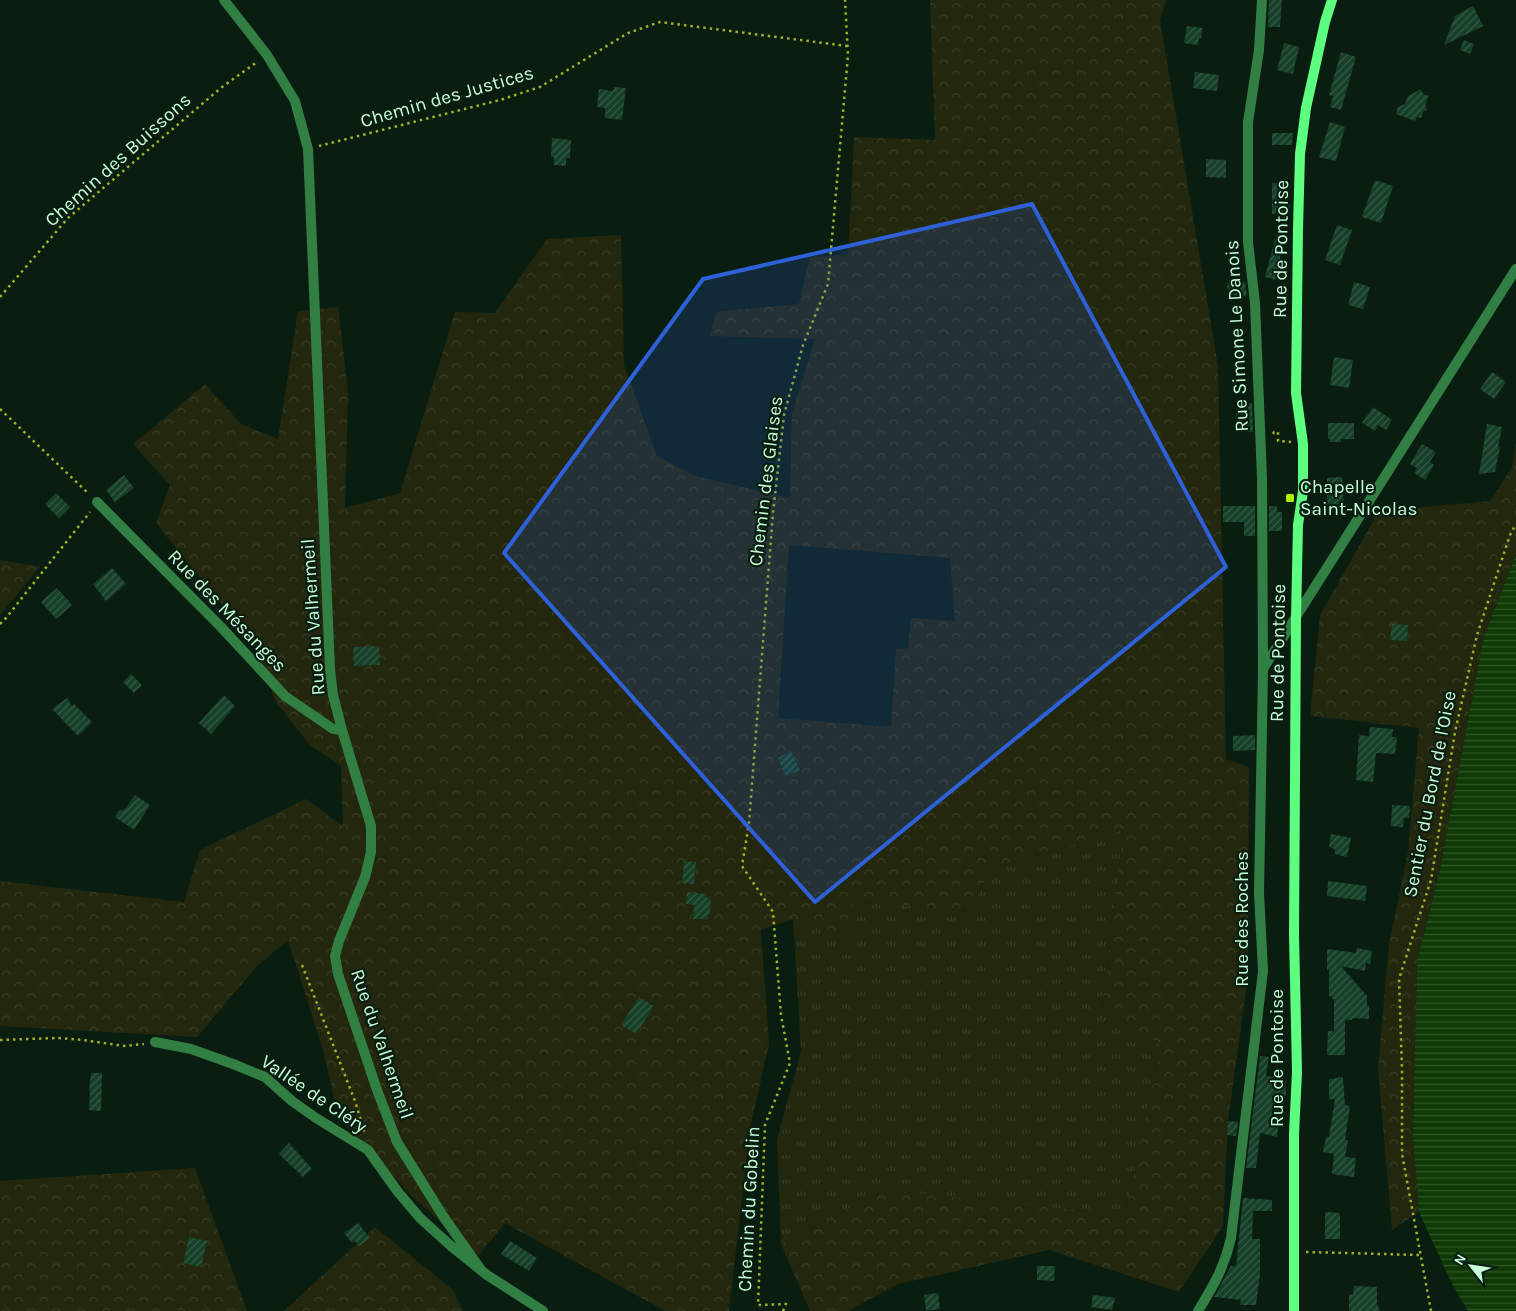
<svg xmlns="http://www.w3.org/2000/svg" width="1516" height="1311" viewBox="0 0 1516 1311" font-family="Karla,sans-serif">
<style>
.grass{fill:url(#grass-tufts)}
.forest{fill:url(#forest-crowns);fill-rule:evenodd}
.water{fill:url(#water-rules)}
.building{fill:url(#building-hatch)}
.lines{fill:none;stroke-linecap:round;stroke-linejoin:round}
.path{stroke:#a0b326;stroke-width:2.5;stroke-dasharray:2.5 4;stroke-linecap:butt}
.minor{stroke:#327f44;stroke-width:10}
.secondary{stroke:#5dff80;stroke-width:10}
.marked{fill:#2e60d8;fill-opacity:0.2;stroke:#2e60d8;stroke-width:4;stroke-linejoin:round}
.poi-dot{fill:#aaf100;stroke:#0a1d11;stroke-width:2}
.labels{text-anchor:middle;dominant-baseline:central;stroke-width:4.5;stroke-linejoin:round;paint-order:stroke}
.street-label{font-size:19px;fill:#c6ffd7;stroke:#0a1d11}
.poi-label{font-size:19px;fill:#c6ffd7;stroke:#0a1d11;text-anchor:start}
</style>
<defs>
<pattern id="grass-tufts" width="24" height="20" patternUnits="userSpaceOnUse" patternTransform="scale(1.25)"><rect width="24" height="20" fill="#23270d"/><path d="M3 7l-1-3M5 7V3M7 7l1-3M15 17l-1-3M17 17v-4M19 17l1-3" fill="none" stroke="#373d24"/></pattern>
<pattern id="forest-crowns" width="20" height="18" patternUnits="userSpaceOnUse" patternTransform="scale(1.25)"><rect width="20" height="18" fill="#23270d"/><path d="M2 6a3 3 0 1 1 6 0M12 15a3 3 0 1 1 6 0" fill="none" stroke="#373d24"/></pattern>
<pattern id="water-rules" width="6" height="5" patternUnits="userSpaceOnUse" patternTransform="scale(1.25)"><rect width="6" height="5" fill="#0f3a06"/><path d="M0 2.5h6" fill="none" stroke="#30582a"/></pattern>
<pattern id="building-hatch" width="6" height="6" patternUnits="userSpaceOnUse" patternTransform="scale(1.25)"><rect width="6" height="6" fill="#153f26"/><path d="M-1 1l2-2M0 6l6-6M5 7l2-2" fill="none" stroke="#365c45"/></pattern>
</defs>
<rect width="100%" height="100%" fill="#0a1d11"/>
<path class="grass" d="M1123 830 1103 1008 1161 1045 1125 1216 885 1190 781 1244 777 1140 801 1051 793 919 849 936 854 901 970 911 991 869Z"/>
<path class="forest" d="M930 0H1166L1160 20 1218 366 1226 759 1249 767 1248 976 1228 1121 1223 1226 1179 1292 1049 1250 898 1284 848 1311H810L781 1244 885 1190 1125 1215 1161 1045 1103 1008 1123 830 991 869 970 911 854 901 849 936 793 919 761 930 769 1044 750 1128 729 1311H665L505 1223 478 1256 413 1197 339 1119 323 1050 288 940 257 966 197 1037 0 1026V881L184 902 200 850 306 799 343 826 341 766 309 744 276 702 254 645 156 523 170 485 133 444 205 384 241 424 278 439 298 311 338 307 348 393 345 508 400 493 455 312 495 313 547 239 621 235 624 365 657 456 695 476 790 498 792 413 815 339 710 336 716 312 799 304 810 257 848 255 854 137 935 140ZM789 545 950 558 955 621 911 618 908 648 896 649 891 727 778 718Z
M1516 443V555L1484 636 1440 869 1417 962 1413 1138 1419 1212 1392 1230 1378 1069 1389 944 1408 852 1419 728 1310 716 1320 615 1379 511 1490 501 1512 467Z
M0 560 40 567 0 615Z
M195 1168 247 1311H0V1181Z
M375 1227 453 1290 463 1311H284Z"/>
<path class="water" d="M1516 555V1311H1468L1451 1282 1419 1212 1413 1138 1417 962 1440 869 1484 636Z"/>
<path class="building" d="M1269 0H1282L1280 27H1268Z
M1473 6 1483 26 1444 45 1455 16Z
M1187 26 1203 28 1201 38H1199L1198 45 1184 43Z
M1464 40 1474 44 1470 54 1460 50Z
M1284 43 1299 47 1293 74 1277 70Z
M1341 52 1356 57 1341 110 1330 107 1333 96 1329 95Z
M1195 72 1219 75 1217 91 1193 88Z
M614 87 626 88 622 120 605 118V108L597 107 599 89 613 91Z
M1421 89 1423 94 1429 96 1425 105 1427 110 1423 112 1421 118 1417 117 1415 121 1396 114 1398 107 1405 104 1408 96Z
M1330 122 1345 127 1336 161 1319 157Z
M1272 133H1293L1292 145H1272Z
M552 138 571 140 570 158H566V166L554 165V157H551Z
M1206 159 1226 160V178L1206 177Z
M1375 180 1393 186 1381 223 1362 217Z
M1272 183H1287L1286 203H1290V214H1272Z
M1337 225 1352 230 1340 265 1325 260Z
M1277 232 1281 233 1280 260H1283L1281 267H1285L1282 281 1265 277Z
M1245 282 1247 296 1229 297 1227 283Z
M1354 282 1370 287 1363 309 1348 305Z
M1334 357 1353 360 1349 388 1330 385Z
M1492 372 1506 382 1494 399 1480 389Z
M1236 403H1252L1253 432H1236Z
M1373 407 1392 420 1386 430 1378 425 1375 431 1362 423Z
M1328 423H1354V439H1341V442H1330V439H1328Z
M1487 424 1502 427 1498 447H1500L1495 472 1479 474Z
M1422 444 1436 452 1430 462 1434 465 1425 480 1414 473 1417 468 1410 464Z
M124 475 134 488 115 502 106 490Z
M1342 477 1344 510 1327 511V478Z
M56 493 70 507 59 518 45 504Z
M1223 506H1255V536H1244V522H1223Z
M1269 506H1277V512H1282V531H1269Z
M112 568 126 584 106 601 93 584Z
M57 588 72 605 56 619 41 602Z
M1392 624 1408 625 1407 641 1390 640Z
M379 646 380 665 354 666 353 647Z
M131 674 142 685 134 693 123 682Z
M224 695 235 706 211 734 199 723Z
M67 698 72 706 74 704 92 722 78 736 52 709Z
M1370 727 1393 729 1392 737H1397L1395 754 1376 753 1373 782 1356 780 1359 735 1369 736Z
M1255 735V750L1233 751V736Z
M791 751 800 770 786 776 778 758Z
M135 795 150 805 134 830 115 817 119 811 125 809Z
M1392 805 1410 806 1409 818H1404L1403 827 1391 826Z
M1331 834 1351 838 1347 857 1335 854V849L1329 847Z
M684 861 696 862 694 884 682 883Z
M1328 881 1367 886 1365 901 1327 896Z
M687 892 705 894V897L711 898 710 915H708L707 919H693L694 905 686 904Z
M1357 948 1372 951 1370 964 1366 963 1365 971 1341 966 1367 996V1006H1369V1019L1353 1018 1352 1020H1345V1055H1327L1328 1031H1334V999H1332V996H1329V970H1327V949L1356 953Z
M639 997 654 1006 636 1034 621 1025Z
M1260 1056 1269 1057 1266 1076 1286 1080V1096L1282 1095 1277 1137 1260 1133 1256 1168H1246Z
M91 1073H102L101 1111 89 1110 90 1091H89Z
M1338 1077H1343L1345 1105 1350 1106 1345 1140H1348L1345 1157 1356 1158 1354 1177 1332 1174 1334 1154 1323 1152 1326 1137H1329L1335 1099H1329V1079L1338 1078Z
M1228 1121 1238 1122 1236 1136 1227 1135Z
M289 1143 312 1169 303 1177 279 1154Z
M1243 1198 1272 1200V1211H1253L1252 1239H1260V1273L1256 1305H1240L1241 1300 1214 1297 1231 1266H1236Z
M1325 1212 1340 1213V1239H1325Z
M358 1223 370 1238 359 1246 355 1241 352 1243 344 1233Z
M189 1237 207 1241 201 1267 183 1263Z
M510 1241 537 1258 529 1271 501 1254Z
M1037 1266H1055L1054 1281 1037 1280Z
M1354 1286 1377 1287V1304L1380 1311H1349V1294L1353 1295Z
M938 1293 940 1309 926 1311 924 1295Z
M1093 1295 1115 1298 1112 1310 1091 1307Z"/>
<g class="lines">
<path class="path" d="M319 146 500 100 540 87 628 33 660 22 847 46
M0 297 68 218 222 87 257 62
M0 409 89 494
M1273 434 1274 432H1278V441L1291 442
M0 624 6 618 90 512
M302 965 355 1101 365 1134
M0 1040 57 1038 83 1040 124 1046 144 1044
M1306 1252 1420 1255
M783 1311 786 1304 758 1305 765 1125 790 1063 781 1015 773 912 742 866 749 823 773 513 784 415 803 345 828 284 848 55 845 0
M1431 1311 1402 1154V1069L1399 979 1431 880 1455 732 1477 635 1510 535 1516 524"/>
<path class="minor" d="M224 0 267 55 295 101 308 149 330 669 333 695 342 730 371 826V852L365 877 339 941 335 956 338 974 377 1090 397 1142 443 1216 481 1270
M97 502 221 627 285 696 333 729 342 730
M1263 669 1516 269
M155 1042 191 1049 233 1064 265 1077 292 1101 316 1118 368 1150 398 1192 420 1218 451 1246 487 1275 543 1311
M1198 1311C1214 1285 1224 1268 1231 1238L1263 971 1259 893 1263 670 1262 478 1255 303 1248 242V122L1259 50 1262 0"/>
<path class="secondary" d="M1294 1311V1134L1297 1072 1294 934 1296 618 1298 525 1303 491V444L1296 393 1298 229 1300 154 1306 108 1325 22 1332 0"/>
</g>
<path class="marked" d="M1032 204 1226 567 815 902 504 553 703 279Z"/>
<rect class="poi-dot" x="1285" y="493" width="10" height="10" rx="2.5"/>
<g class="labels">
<g class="street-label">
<text transform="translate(447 97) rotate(-16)">Chemin des Justices</text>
<text transform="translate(118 160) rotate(-42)">Chemin des Buissons</text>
<text transform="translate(1281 249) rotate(-89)">Rue de Pontoise</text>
<text transform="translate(1237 336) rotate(-93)">Rue Simone Le Danois</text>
<text transform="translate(766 481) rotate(-83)">Chemin des Glaises</text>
<text transform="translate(227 611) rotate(46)">Rue des Mésanges</text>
<text transform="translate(313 617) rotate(-94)">Rue du Valhermeil</text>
<text transform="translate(1278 653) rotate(-89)">Rue de Pontoise</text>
<text transform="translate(1430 794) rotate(-79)">Sentier du Bord de l'Oise</text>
<text transform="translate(1242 919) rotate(-90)">Rue des Roches</text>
<text transform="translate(382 1044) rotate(71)">Rue du Valhermeil</text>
<text transform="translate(1277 1058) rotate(-90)">Rue de Pontoise</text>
<text transform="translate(314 1094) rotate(34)">Vallée de Cléry</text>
<text transform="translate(749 1209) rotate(-87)">Chemin du Gobelin</text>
</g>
<g class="poi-label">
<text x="1300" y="487">Chapelle<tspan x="1300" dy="22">Saint-Nicolas</tspan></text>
</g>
</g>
<g transform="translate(1471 1266) rotate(300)" stroke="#0a1d11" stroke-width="4" paint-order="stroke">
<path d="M0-4L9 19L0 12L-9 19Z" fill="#c6ffd7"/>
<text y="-8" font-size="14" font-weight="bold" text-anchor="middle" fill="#c6ffd7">N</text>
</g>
</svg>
